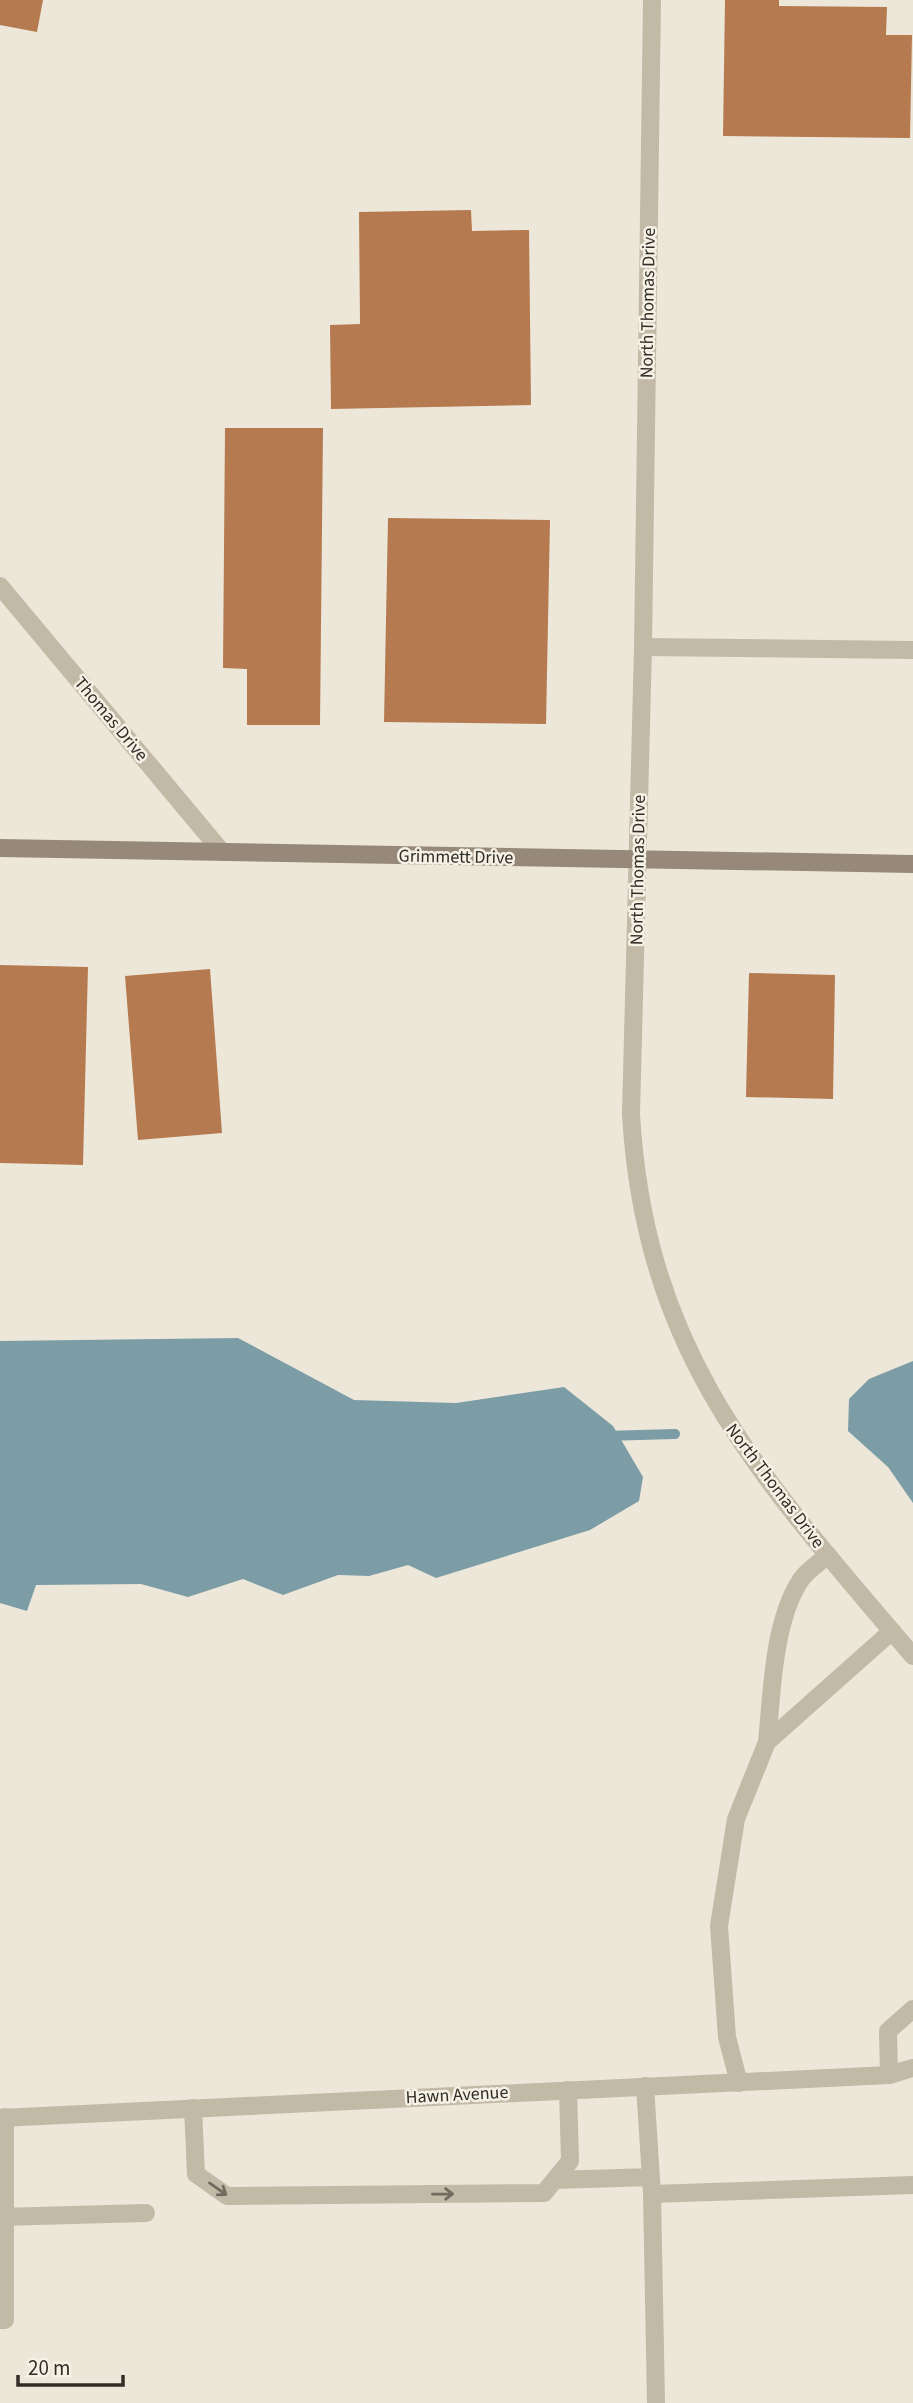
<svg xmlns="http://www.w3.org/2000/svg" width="913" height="2403" viewBox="0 0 913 2403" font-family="'Source Sans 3',sans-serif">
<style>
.water{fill:#7c9da6}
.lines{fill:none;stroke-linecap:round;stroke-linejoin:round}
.stream{stroke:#7c9da6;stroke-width:10}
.building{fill:#b57a4f}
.service{stroke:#c3b9a7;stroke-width:18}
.minor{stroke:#c3b9a7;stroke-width:18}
.tertiary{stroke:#c3b9a7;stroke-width:18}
.secondary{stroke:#968979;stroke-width:18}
.oneway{stroke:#736b60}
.labels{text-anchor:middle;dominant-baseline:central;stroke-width:5;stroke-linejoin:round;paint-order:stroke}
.street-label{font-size:18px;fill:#312c26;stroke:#f6f1e5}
</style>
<rect width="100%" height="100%" fill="#ede7d9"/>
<path class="water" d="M238 1338 354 1400 456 1403 564 1387 613 1426 643 1477 639 1501 590 1530 436 1578 408 1565 369 1576 338 1575 283 1595 243 1579 188 1597 141 1584 36 1585 27 1611 0 1603V1341Z
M913 1361V1503L888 1467 848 1431 849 1399 869 1379Z"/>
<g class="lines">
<path class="stream" d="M604 1436 675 1434"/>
</g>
<path class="building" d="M0 0H43L37 32 0 25Z
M725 0H779V6L887 7 886 35H912L910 138 723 136Z
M471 210 472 231 529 230 531 405 331 409 330 325 360 324 359 212Z
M225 428H323L320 725H247V669L223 668Z
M388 518 550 520 546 724 384 722Z
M0 965 88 967 83 1165 0 1163Z
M210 969 222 1133 138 1140 125 976Z
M749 973 835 975 833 1099 746 1097Z"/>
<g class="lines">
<path class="service" d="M643 647 913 650
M767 1742C772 1693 773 1623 800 1581 806 1571 819 1563 828 1555
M889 2075 888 2031 913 2009
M739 2083 727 2037 719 1926 736 1819 767 1742 892 1631
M645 2086 652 2194 913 2185
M193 2108 196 2174 227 2196 544 2193 570 2161 568 2090
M555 2180 651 2177
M652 2194 656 2403
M0 2217 146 2213
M0 2320H5V2117"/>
<path class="minor" d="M0 586 222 852
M0 2118 889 2075 913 2068"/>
<path class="tertiary" d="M652 0 643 647 631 1114C645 1358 764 1480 913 1656"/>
<path class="secondary" d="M0 848 913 864"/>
</g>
<defs><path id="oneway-shaft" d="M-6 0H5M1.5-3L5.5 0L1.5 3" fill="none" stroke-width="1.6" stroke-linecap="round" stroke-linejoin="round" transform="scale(1.75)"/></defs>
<g class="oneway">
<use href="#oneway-shaft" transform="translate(218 2189) rotate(35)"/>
<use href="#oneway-shaft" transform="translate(443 2194) rotate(-1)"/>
</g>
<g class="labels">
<g class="street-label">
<text transform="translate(648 303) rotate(-89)">North Thomas Drive</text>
<text transform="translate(111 719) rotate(50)">Thomas Drive</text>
<text transform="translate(456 857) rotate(1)">Grimmett Drive</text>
<text transform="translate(638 870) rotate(-89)">North Thomas Drive</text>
<text transform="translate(775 1486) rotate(53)">North Thomas Drive</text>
<text transform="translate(457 2095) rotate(-3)">Hawn Avenue</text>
</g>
</g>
<path d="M18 2375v10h105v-10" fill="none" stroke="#312c26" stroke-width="3.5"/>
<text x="28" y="2375" font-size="21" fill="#312c26" stroke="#f6f1e5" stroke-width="5" paint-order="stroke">20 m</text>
</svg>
